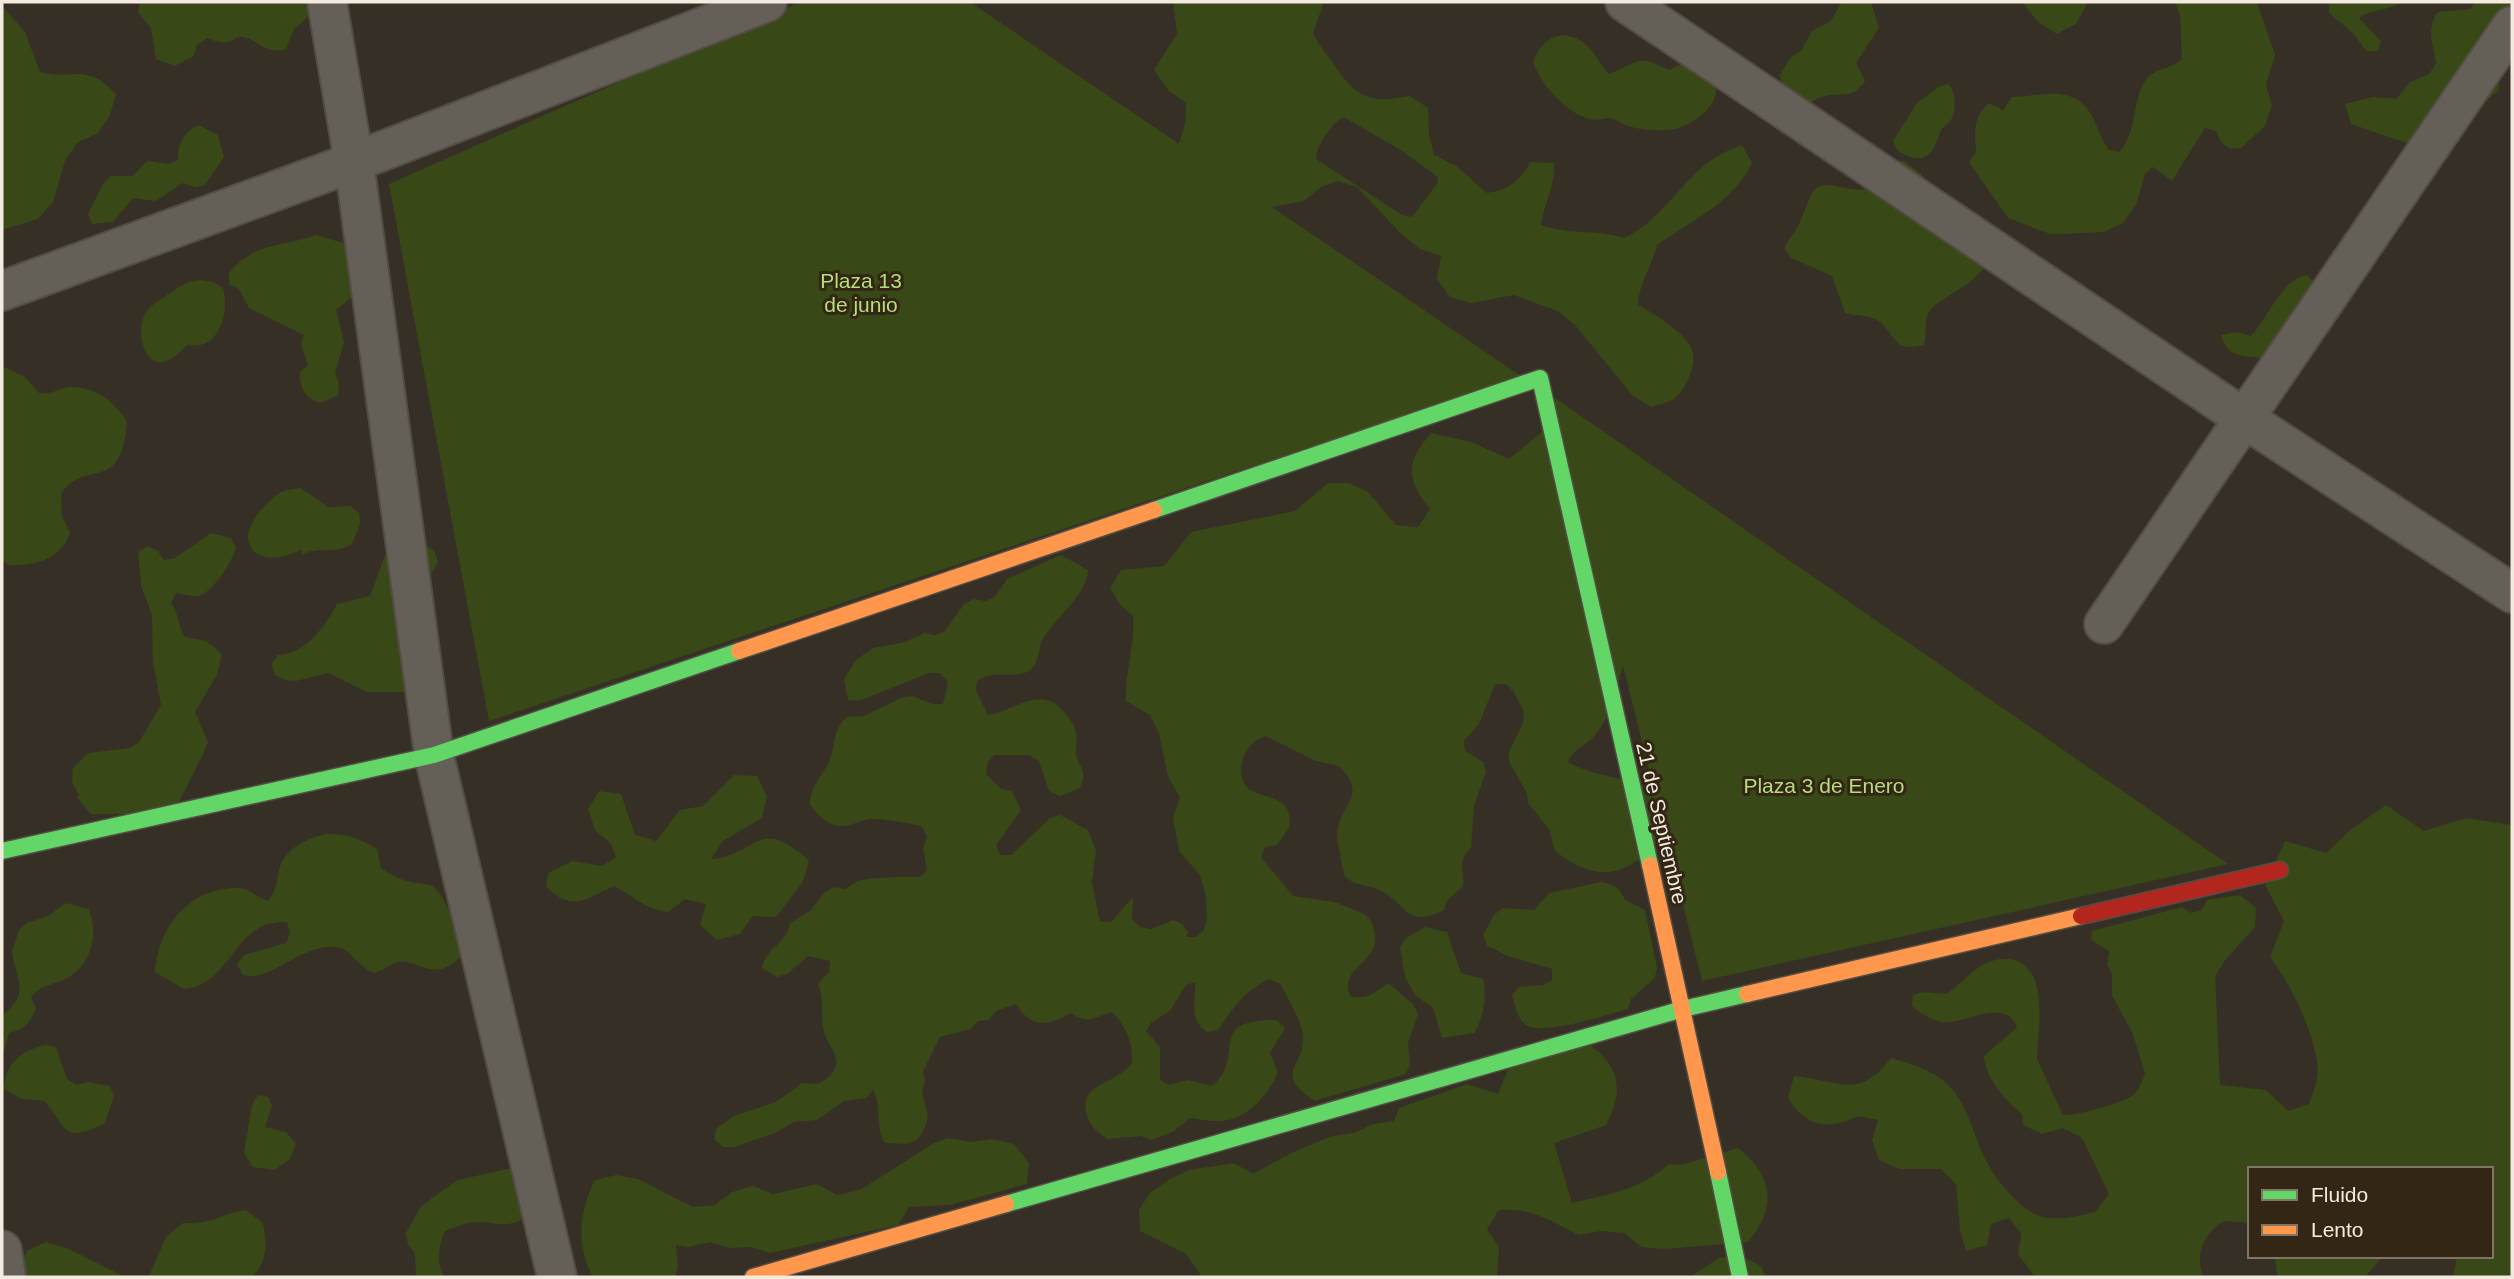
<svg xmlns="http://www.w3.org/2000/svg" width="2514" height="1279" viewBox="0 0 2514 1279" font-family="Arial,sans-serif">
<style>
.green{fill:#384817;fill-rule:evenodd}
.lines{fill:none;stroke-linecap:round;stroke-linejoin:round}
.street-casing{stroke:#544d45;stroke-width:42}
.fast-casing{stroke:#544d45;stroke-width:19}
.slow-casing{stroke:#544d45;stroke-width:19}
.jam-casing{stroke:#544d45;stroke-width:19}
.street{stroke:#645f57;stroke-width:38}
.fast{stroke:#63d668;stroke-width:16}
.slow{stroke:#ff974d;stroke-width:16}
.jam{stroke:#b3261e;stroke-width:16}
.labels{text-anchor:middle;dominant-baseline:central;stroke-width:6;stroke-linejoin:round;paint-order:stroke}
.park-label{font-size:21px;fill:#b5dd7a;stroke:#332615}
.street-label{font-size:21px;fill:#f3ebe0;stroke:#332615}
</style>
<rect width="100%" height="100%" fill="#362f25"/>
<path class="green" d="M140 2H311V14L294 29 286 49C262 56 258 36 239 37 233 38 236 41 229 42 222 44 213 40 207 38L197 45 194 56 175 66 156 59 151 28 138 12Z
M800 2H970L1179 144 1185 124 1186 103 1168 90 1154 70 1177 34 1173 2H1324L1313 33C1320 48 1329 57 1338 70 1359 100 1373 103 1410 96L1428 108 1429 134 1434 155 1455 165 1487 193C1510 190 1518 181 1531 162L1554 163C1555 189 1545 200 1541 225 1569 235 1596 229 1624 238 1672 216 1684 164 1742 145L1752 163C1734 202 1691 221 1657 245 1651 268 1639 283 1638 305 1655 314 1674 326 1687 341 1702 357 1688 389 1672 400 1667 403 1657 405 1651 407L1632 395 1575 325 1557 311 1514 295 1471 303 1450 297 1437 279 1441 256 1420 249 1402 235 1357 187 1338 181 1321 187 1304 201 1272 207 1521 376 489 721 389 184ZM1344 117 1402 151 1438 177V182L1412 217 1402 215 1316 159C1316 146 1332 122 1344 117Z
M1842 2H1871L1879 28 1856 63 1865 81C1848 106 1836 85 1810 103 1795 99 1785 91 1779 76L1791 57 1801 51 1812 31 1830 22Z
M2022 2H2088L2076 24 2057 34 2038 22Z
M2175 2H2257L2275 55 2266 85 2272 106 2265 126 2241 148 2230 149 2221 142 2216 131 2205 128 2172 181 2153 167 2145 174 2136 205 2123 223 2104 232 2061 234H2050L2008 218 1969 162 1976 152C1975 130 1972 119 1989 103L2003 110 2012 97C2040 96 2075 83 2092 116 2098 128 2101 139 2109 150L2119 152C2138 132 2131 102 2145 81 2154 67 2171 70 2182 59L2180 16Z
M2329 2H2401C2388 11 2371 9 2359 18L2381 41 2378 51H2366L2354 34 2329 13Z
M2476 2H2512V31L2498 80 2499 90 2483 104 2450 113 2415 146 2351 124 2345 104 2373 97 2396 99 2410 82 2429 74 2436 64C2434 44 2425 29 2438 12L2470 9Z
M2 6 25 32 40 72C77 81 84 61 116 94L110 115 98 133 77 143 65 161 53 202 38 219 2 230Z
M1562 35C1590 38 1593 55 1609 74L1638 61H1649L1669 70 1688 61C1695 66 1709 72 1713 80 1727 103 1690 128 1670 130 1657 131 1640 130 1628 126 1621 124 1615 118 1608 118 1605 118 1600 120 1597 120 1572 120 1540 85 1533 62 1538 48 1546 38 1562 35Z
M1948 84C1957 92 1956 111 1951 120 1947 126 1942 126 1940 133 1932 158 1922 166 1897 150L1893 141 1916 104 1938 87Z
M199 125 218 135 224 157 205 185 195 187 183 183 156 201 133 198 113 222 92 224 88 214 103 184 111 176H133L147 161 169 164 178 160C178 144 184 131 199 125Z
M1893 161H1904L1921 174 1985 266C1970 289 1936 299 1929 312 1924 320 1927 335 1924 345 1891 353 1897 334 1878 321 1871 315 1855 316 1845 313L1832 276 1791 258 1784 248C1789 238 1797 230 1801 219 1810 202 1809 180 1836 186 1851 189 1859 192 1874 187Z
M316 235 350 245 353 296 336 310 344 342 335 373 339 384 338 395 321 403C305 399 299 388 300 372L308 365 301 344 304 335 249 308 239 289 229 284V273C256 241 280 248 316 235Z
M2307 275 2314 283 2265 359C2244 355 2227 359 2221 335L2237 332 2251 336C2268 317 2283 278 2307 275Z
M202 280 213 282 223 288C230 312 219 352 187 345 182 349 177 356 171 359 144 374 134 330 146 312 151 305 160 300 167 295 180 286 186 281 202 280Z
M2 366 25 377 39 393C52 395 59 388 71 387 94 386 117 403 127 422 121 496 86 457 61 494L62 516 70 533C61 559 34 567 8 565L2 559Z
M1555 398 2228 864 1702 981 1665 832C1632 875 1601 887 1555 851L1549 829 1528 803 1527 793 1510 764 1508 754 1523 723 1524 712 1514 692 1506 684H1495L1479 724 1464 741 1465 751 1483 762 1486 772 1474 806 1471 848C1456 862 1465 869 1463 886L1447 901 1444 910C1407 930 1406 903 1381 891 1369 884 1357 887 1345 877 1343 872 1337 839 1337 835 1338 805 1370 796 1339 766L1316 761 1266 736C1249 740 1236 763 1243 781 1249 798 1276 793 1286 807 1290 813 1290 821 1289 828L1277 845 1265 847 1261 857 1293 896 1335 902 1364 914 1372 922C1388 966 1337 963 1350 996 1366 1001 1375 992 1388 983L1413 1004 1418 1014 1408 1043 1410 1064 1406 1074 1315 1101C1271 1072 1305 1069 1303 1035 1302 1023 1286 994 1280 984L1269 979C1244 991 1233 1008 1218 1030L1207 1032C1188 1020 1196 1001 1195 982L1186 985 1170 1011 1151 1023 1146 1031 1160 1047V1079L1168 1085 1188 1080 1212 1086C1248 1057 1203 1019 1277 1020L1285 1028 1270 1053 1278 1072C1269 1095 1248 1118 1223 1121 1213 1122 1200 1119 1190 1118L1173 1132 1151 1140 1141 1136 1107 1139C1097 1132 1089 1125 1086 1112 1080 1081 1120 1084 1132 1062 1133 1043 1126 1026 1112 1012 1095 1017 1087 1025 1071 1013 1049 1025 1032 1030 1016 1004L996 1011 989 1020 978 1021 971 1029 940 1037 923 1071 925 1082 922 1092C927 1115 933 1118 917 1140L907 1144 885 1143C874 1126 883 1107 873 1090L866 1098 844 1101 817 1120 794 1122 775 1133 734 1147H723L714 1139 716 1129 734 1116 776 1102 802 1083 818 1084C855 1063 825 1047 823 1028 821 1014 824 998 818 984L829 972 830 961 808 956 787 974 777 977 762 968C766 946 789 943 789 924L811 910 824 893 834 887 844 889C850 887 853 883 858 881 865 878 911 876 920 877L927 870 923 848 927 837C925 833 924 829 922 827 919 824 872 817 868 819 840 829 831 831 810 805 810 785 823 776 830 759 837 741 831 734 846 717L864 716 903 697 913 696 932 704H943L948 682 940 673H929L859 701 848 700 844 679 856 660 873 648 905 642 924 633 935 635 945 631 964 604 974 599 985 601 995 597 1007 579 1061 555 1088 570C1087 594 1057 617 1044 637 1037 647 1041 663 1029 671 1014 680 998 668 977 681L976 691 988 715C1016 710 1043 683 1066 714 1077 729 1077 729 1076 748 1074 766 1090 766 1080 788L1060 796 1049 791 1039 761 1029 755H995L988 762 986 774 1001 789 1012 791 1021 810 996 845 1000 855H1011L1050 818 1060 815 1088 830 1096 850 1092 882 1100 922H1111L1133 897 1132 919 1140 927 1151 929 1173 920 1182 924 1188 932 1186 937H1196L1204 930 1207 919 1206 897 1200 875 1179 851 1173 818 1180 797 1168 777 1159 733 1150 715 1126 701C1125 672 1135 646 1133 616L1121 606 1110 588 1121 570 1164 566 1191 532 1295 511 1328 483H1349L1368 492 1396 525 1418 527 1430 509C1406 479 1405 463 1431 433L1471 442 1509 459 1542 432ZM1623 666 1654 789C1627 777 1594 777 1568 762 1574 748 1586 746 1595 735 1612 715 1616 691 1623 666Z
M301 488 328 507 350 506 359 513 360 524 352 544C332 556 319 545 301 555L302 549C286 559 250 566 248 537 247 524 268 499 280 493 286 489 294 489 301 488Z
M211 533 231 538 236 548C233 560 212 593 199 596 192 597 183 594 176 593L171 603C179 612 177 626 185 637L206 641 222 654 217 675 195 712 208 742 204 752 173 814H91L77 798 79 795 72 782 73 768 88 753 130 748 139 742 161 705 153 662 152 616 141 585 138 552 148 546 158 551 164 560 175 558Z
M418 539 435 552 438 562 427 581 434 642 440 651V661L412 692H367L328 673 296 681 285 680 275 675 271 664 278 655C306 654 325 626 337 604L370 596 388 547Z
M734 775 757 776 767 796 762 818 723 841 711 859C758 855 758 814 809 861L803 882 776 917 753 916 740 934 717 940 700 925 706 904 685 899 668 912C644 909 635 897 614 886 584 900 573 912 546 887L548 873 572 861 602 866 616 857 611 844 595 830 588 809 599 791 621 794 635 835 656 841 680 810 703 806Z
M2386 805 2424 831 2466 818 2512 825V1277H2453L2456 1261 2454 1256H2491V1169H2250V1223L2224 1221C2203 1233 2195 1255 2203 1277H2035L2018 1254 2021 1233 2009 1218 1991 1224 1987 1245 1966 1251 1960 1231 1956 1184 1941 1169H1899L1879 1160 1872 1140 1878 1120 1858 1116C1828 1131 1806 1127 1788 1098L1794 1076C1839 1080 1858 1101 1891 1058 1912 1064 1938 1072 1952 1089 1971 1112 1975 1142 1989 1166 1999 1184 2023 1212 2043 1217 2059 1221 2082 1216 2096 1211L2109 1194 2082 1138 2063 1128 2042 1134 2023 1125 2022 1114C2005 1100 1985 1078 1984 1056L2017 1027C2004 996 1966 1025 1941 1022 1931 1020 1920 1013 1912 1006L1913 995 1924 992 1946 994C1958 987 1967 975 1979 967 1988 961 1999 958 2010 959 2050 966 2038 1027 2037 1059L2063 1115C2075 1116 2124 1103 2134 1094 2139 1089 2142 1081 2145 1074L2133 1034 2112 996V974L2107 965 2109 951 2091 940 2092 931 2182 907 2191 913 2202 910 2207 900 2240 895 2256 908 2255 927 2226 959 2215 976 2220 1085 2266 1090 2288 1111 2309 1104C2314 1090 2320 1076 2317 1061 2311 1026 2291 985 2270 957L2284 921 2265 885 2285 841 2326 853 2350 830Z
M327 834C346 834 361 838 377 849L381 868C390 874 400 880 411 882 417 884 426 883 432 886 447 895 459 936 463 954 440 978 433 969 406 962 396 959 384 970 375 973 356 967 352 948 335 947 301 944 271 983 243 975L237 964 244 955 286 943 290 933 287 922C232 919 234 984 184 989L155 972C158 927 190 886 239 888 251 889 257 897 268 901 277 890 276 883 279 870 284 849 308 837 327 834Z
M1601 882C1614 884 1620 888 1625 900L1645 910 1657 967 1655 978 1631 999 1628 1009C1606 1015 1544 1036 1526 1025 1517 1019 1515 1005 1512 995L1519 987 1543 985 1552 980V969L1508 956 1487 946 1483 935 1494 915 1503 908 1534 910 1549 893Z
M66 903 89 909C98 932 93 963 69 977 55 985 42 984 31 997L36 1008C30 1023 25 1029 9 1033L2 1058V1015C32 994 15 977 12 951L19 930 27 923 48 916Z
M1425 927 1447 932 1461 973 1483 979C1487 996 1484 1018 1474 1033L1442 1038 1433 1008 1416 996 1405 977 1400 947 1406 938Z
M1587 1043C1621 1066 1624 1090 1606 1125L1554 1143 1572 1203C1607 1195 1642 1189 1669 1164L1681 1165 1738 1148C1774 1177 1777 1207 1748 1242L1664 1249 1641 1247 1624 1233 1601 1231 1579 1235C1547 1220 1535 1208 1499 1210L1487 1229 1499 1247 1497 1277H1202L1186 1254 1140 1231 1139 1209 1151 1192 1170 1179 1189 1170 1234 1163 1253 1174 1291 1153 1332 1136 1354 1133 1373 1124 1394 1121 1399 1108 1467 1084 1498 1094 1514 1055Z
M45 1045 56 1047 67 1079 77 1085 88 1082 110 1086 114 1096 105 1123C62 1144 69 1130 44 1101L22 1099 4 1089C5 1063 21 1051 45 1045Z
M258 1095 268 1097 272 1106 265 1127 286 1132 296 1144 290 1159 275 1170 253 1167 244 1153 252 1104Z
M948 1138 970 1142 992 1139 1014 1144 1029 1163 1027 1184 950 1205 909 1207 898 1225 770 1253 751 1247 729 1248 710 1242 688 1247 676 1245 678 1267 675 1277H593C576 1247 579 1210 595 1180L616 1175 638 1179 693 1207 715 1205 732 1192 753 1186 773 1194 817 1184 837 1195 860 1190 934 1143Z
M511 1168 521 1170 529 1212C515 1230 498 1223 478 1222 467 1222 456 1227 445 1231 439 1245 435 1264 445 1277H416L415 1253 408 1245 406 1233 421 1206 458 1180Z
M246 1210 263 1223C267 1244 268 1261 252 1277H135L149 1276 166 1237 183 1223C212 1225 219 1214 246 1210Z
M46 1242 69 1249 125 1277H11L27 1251Z
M1739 1255 1761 1266 1766 1277H1690L1719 1258Z
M2275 1256H2383L2365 1277H2277Z"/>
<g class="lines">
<defs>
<path id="street" d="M327 2 354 162 434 755 557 1277
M1625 2 2245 419 2512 593
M2 291 354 162 767 2
M2104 624 2512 26
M2 1250 6 1277"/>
<path id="fast" d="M1154 510 1540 378 1650 865
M2 851 434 755 739 651
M1718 1172 1740 1277
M1006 1204 1683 1009 1747 994"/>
<path id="slow" d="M739 651 1154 510
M1650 865 1718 1172
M1747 994 2081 916
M753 1277 1006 1204"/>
<path id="jam" d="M2081 916 2280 870"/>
</defs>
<use href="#street" class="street-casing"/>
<use href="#fast" class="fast-casing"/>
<use href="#slow" class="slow-casing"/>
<use href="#jam" class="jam-casing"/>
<use href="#street" class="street"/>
<use href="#fast" class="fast"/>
<use href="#slow" class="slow"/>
<use href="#jam" class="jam"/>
</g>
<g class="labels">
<g class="park-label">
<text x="861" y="280">Plaza 13<tspan x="861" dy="24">de junio</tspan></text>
<text x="1824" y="785">Plaza 3 de Enero</text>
</g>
<g class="street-label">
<text transform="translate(1662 823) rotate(77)">21 de Septiembre</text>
</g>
</g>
<rect width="2514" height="1279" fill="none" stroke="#f3ebe0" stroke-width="7"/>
<rect x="2248" y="1167" width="245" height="91" fill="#332615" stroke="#807566" stroke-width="2"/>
<rect x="2262" y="1190" width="35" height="10" fill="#63d668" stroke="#807566" stroke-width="2"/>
<text x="2311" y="1202" font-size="21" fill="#f3ebe0">Fluido</text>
<rect x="2262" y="1225" width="35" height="10" fill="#ff974d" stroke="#807566" stroke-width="2"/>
<text x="2311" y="1237" font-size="21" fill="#f3ebe0">Lento</text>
</svg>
